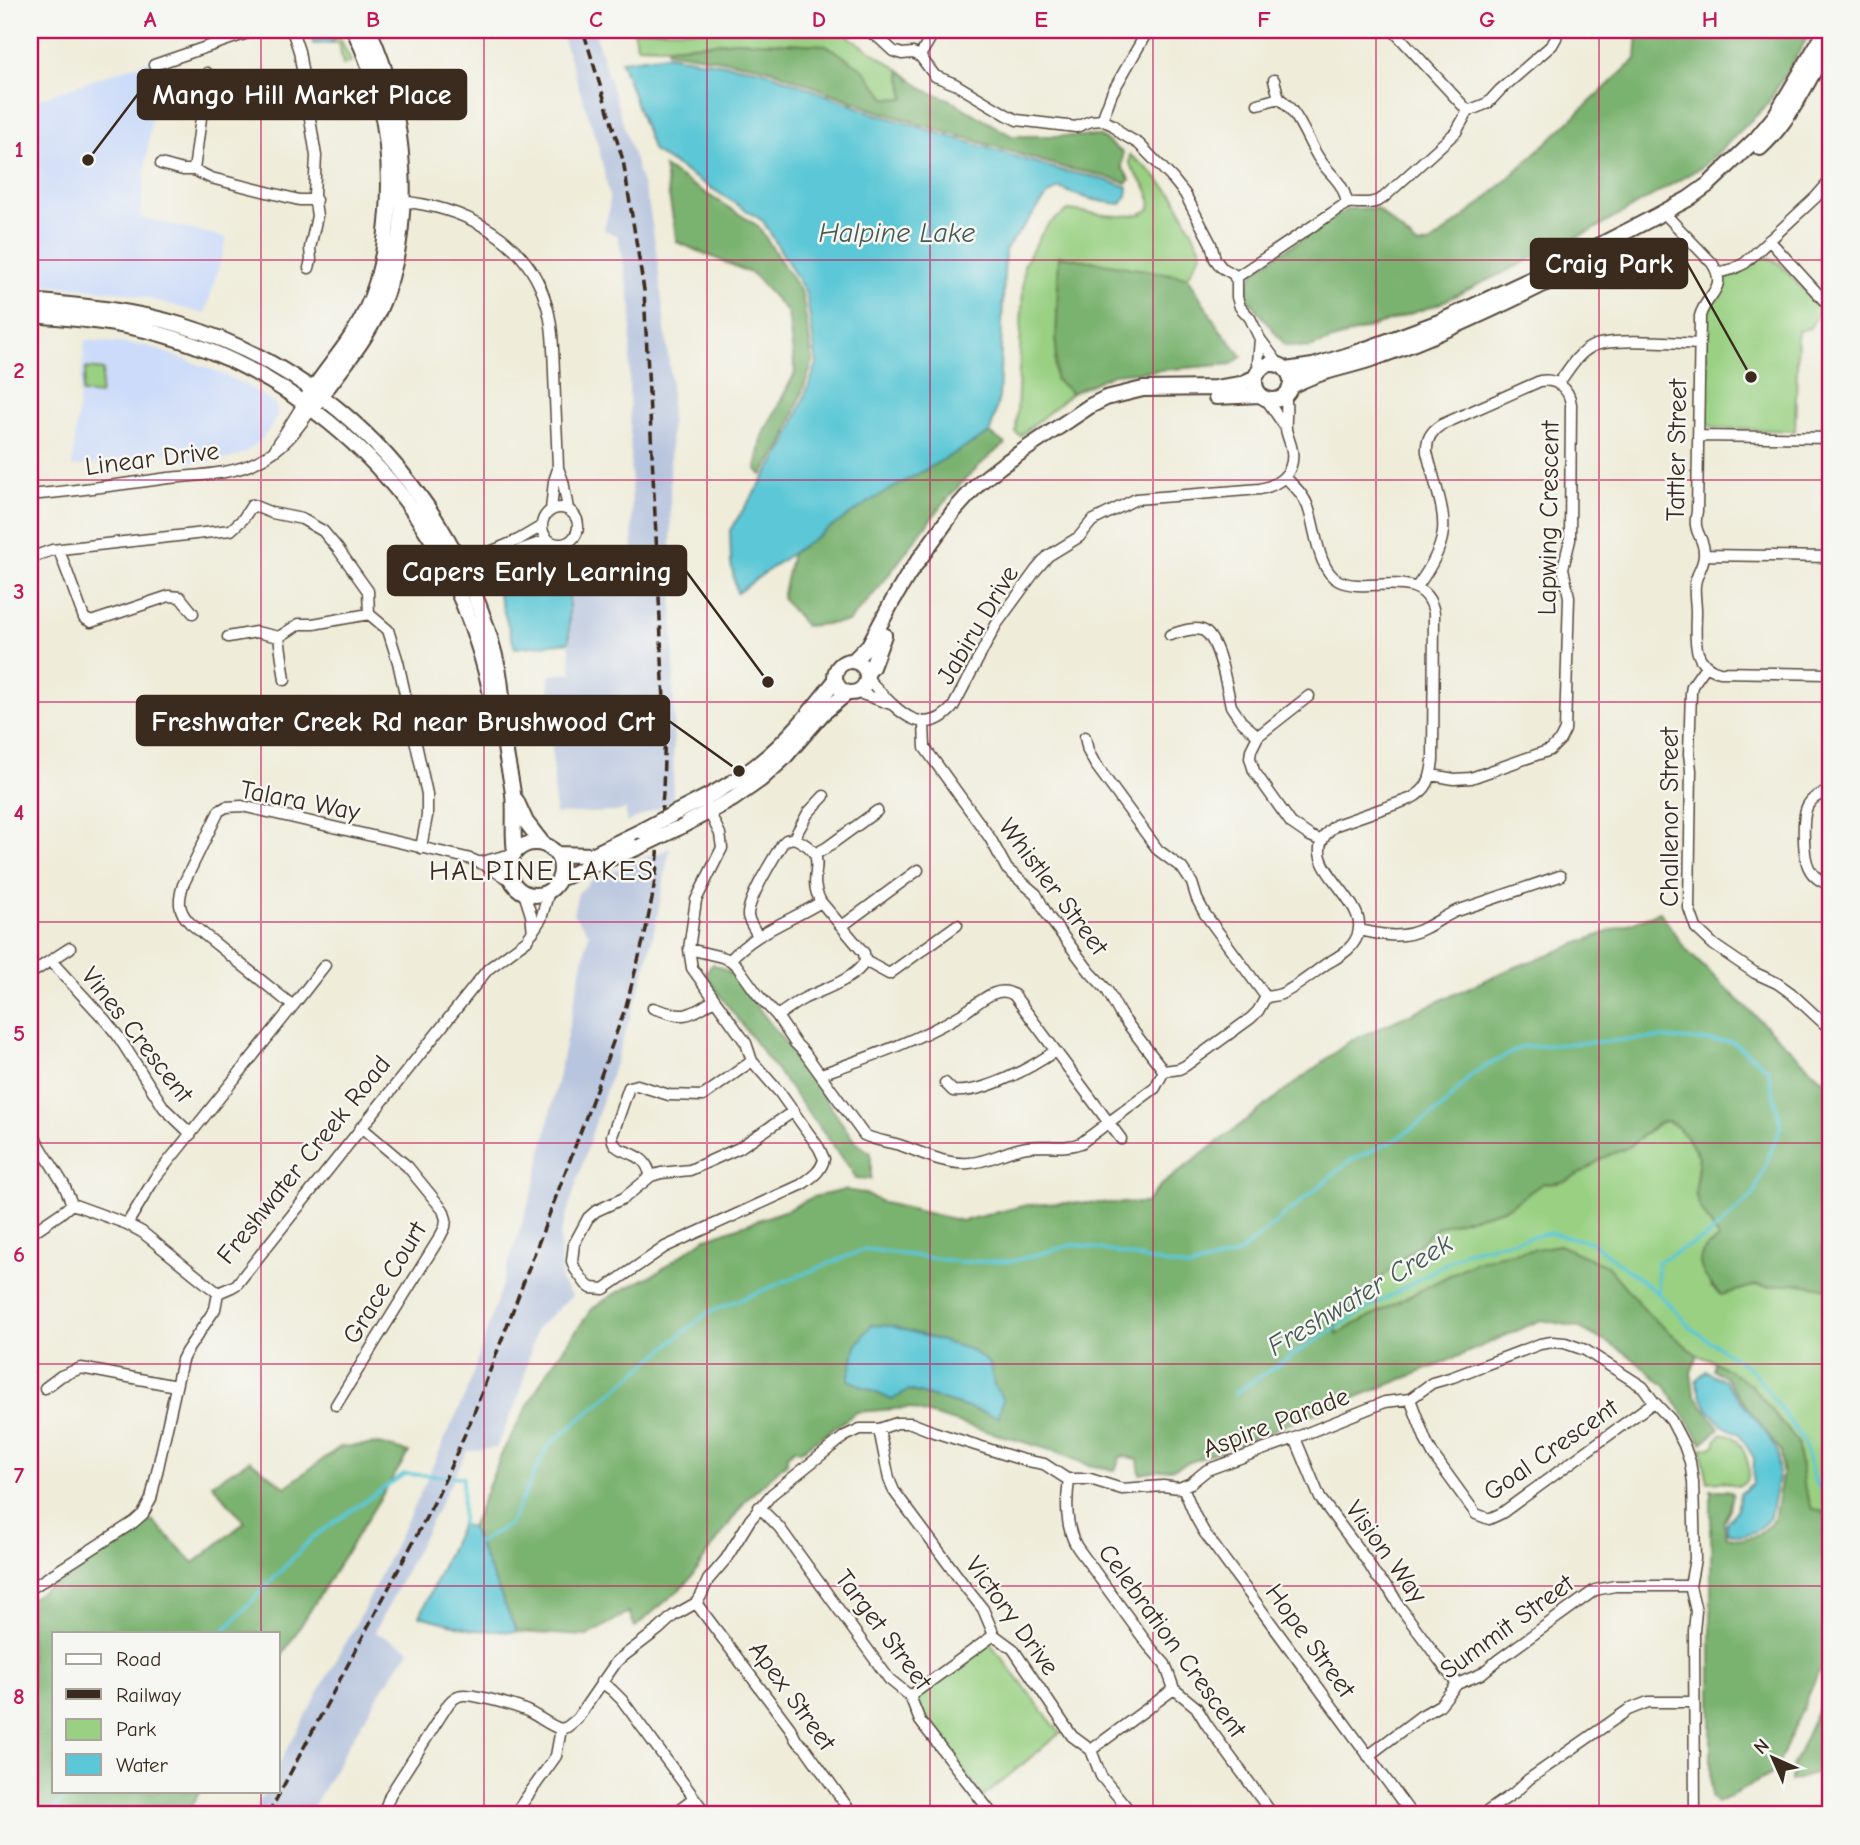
<svg xmlns="http://www.w3.org/2000/svg" width="1860" height="1845" viewBox="0 0 1860 1845" font-family="'Comic Neue',sans-serif">
<style>
.built{fill:#ccdbf9}
.industrial{fill:#b8c5de}
.green{fill:#99d082;stroke:#6a7d50;stroke-width:2}
.forest{fill:#7ab270;stroke:#5a6e47;stroke-width:2;fill-rule:evenodd}
.water{fill:#5cc7d6;stroke:#4c787a;stroke-width:2}
.lines{fill:none;stroke-linecap:round;stroke-linejoin:round}
.stream{stroke:#5cc7d6;stroke-width:3.5}
.street-casing{stroke:#56473a;stroke-width:13}
.secondary-casing{stroke:#56473a;stroke-width:18}
.street{stroke:#fff;stroke-width:10}
.secondary{stroke:#fff;stroke-width:14}
.rail{stroke:#3b2a1e;stroke-width:3.5;stroke-dasharray:10 5;stroke-linecap:butt}
.secondary-bridge-casing{stroke:#56473a;stroke-width:18;stroke-linecap:butt}
.secondary-bridge{stroke:#fff;stroke-width:14}
.grid{fill:none;stroke:#c2185b;stroke-width:2;stroke-opacity:0.55}
.labels{text-anchor:middle;dominant-baseline:central;stroke-width:5;stroke-linejoin:round;paint-order:stroke}
.street-label{font-size:26px;fill:#3b2a1e;stroke:#f6f6f2}
.water-label{font-size:28px;font-style:italic;fill:#455955;stroke:#f6f6f2}
.neighbourhood-label{font-size:28px;letter-spacing:2px;fill:#3b2a1e;stroke:#f6f6f2}
.leader{fill:none;stroke:#3b2a1e;stroke-width:2.5}
.callout-dot{fill:#3b2a1e;stroke:#f6f6f2;stroke-width:2.5}
.callout{fill:#3b2a1e;stroke:#3b2a1e;stroke-width:2.5}
.callout-label{font-size:28px;text-anchor:middle;font-weight:bold;fill:#fff}
.neatline{fill:none;stroke:#c2185b;stroke-width:2.5}
.grid-label{font-size:23px;text-anchor:middle;font-weight:bold;fill:#c2185b}
</style>
<rect width="100%" height="100%" fill="#f6f6f2"/>
<filter id="ink" filterUnits="userSpaceOnUse"><feTurbulence type="fractalNoise" baseFrequency=".0143" numOctaves="2"/><feDisplacementMap in="SourceGraphic" scale="14" xChannelSelector="R" yChannelSelector="G"/><feConvolveMatrix kernelMatrix="1 2 1 2 8 2 1 2 1" color-interpolation-filters="sRGB"/></filter>
<filter id="wash" filterUnits="userSpaceOnUse"><feTurbulence type="fractalNoise" baseFrequency=".00686" numOctaves="4" result="noise"/><feDisplacementMap in="SourceGraphic" scale="28" xChannelSelector="R" yChannelSelector="G"/><feGaussianBlur stdDeviation="1.57" result="paint"/><feColorMatrix in="noise" values="0 0 0 0 0 0 0 0 0 0 0 0 0 0 0 0 0 1.4 0 .05"/><feComposite in="paint" operator="in"/></filter>
<g filter="url(#wash)">
<rect width="100%" height="100%" fill="#efecd9"/>
<path class="built" d="M153 59 159 80 155 85 140 217 227 238 205 314 125 292 30 283V102Z
M85 340 147 346 208 368 246 385 273 402 277 408V416L269 430 259 442 246 452 229 459 186 463 185 451 72 467Z"/>
<path class="industrial" d="M560 30H599L596 37 649 206 657 256 671 381 670 492 674 662 673 801 626 823V809L616 812 555 814 549 675 572 673 569 642V569L633 563 629 382 632 309 618 236 604 230 609 210V195L599 148Z
M670 848 657 918 642 982 597 1117 560 1236 561 1282 572 1296 536 1329 518 1400 496 1448 467 1451 375 1632 410 1649 378 1696 347 1747 309 1815H252L265 1791H278V1766L362 1613 417 1500 467 1391 535 1184 589 933 573 914 578 893 593 879Z"/>
<path class="green" d="M633 30H844L851 38 900 70 905 99 886 98 861 68 826 45 737 41 668 47 637 46Z
M337 31 351 62 343 65 339 43H331Z
M1130 155 1149 170 1174 196 1202 251 1188 277 1059 256 1055 379 1072 393 1020 436 1016 433 1024 265 1042 233 1049 224 1068 210C1090 212 1132 223 1150 209 1155 183 1125 174 1130 155Z
M1762 255 1779 263 1821 309 1810 328 1798 331 1795 431 1714 428 1706 423 1705 309 1723 277 1737 272Z
M86 368 103 370 100 395 82 393Z
M1666 1121C1681 1126 1691 1143 1699 1156L1696 1179 1700 1207 1720 1240 1711 1287 1721 1295 1757 1285 1769 1286 1794 1283 1830 1289V1515L1812 1509 1803 1484 1797 1441 1751 1385 1715 1362 1697 1355 1650 1316 1607 1266 1559 1245 1496 1256 1473 1263 1337 1334 1335 1319 1438 1227 1506 1208 1543 1183 1549 1184 1592 1166 1602 1158 1628 1147 1660 1123Z
M1721 1434C1726 1434 1728 1433 1732 1436 1742 1443 1753 1467 1747 1479 1745 1483 1742 1483 1738 1486L1722 1481 1708 1482 1701 1449 1715 1446 1717 1439Z
M987 1639 1060 1733 983 1797 915 1708 913 1699Z"/>
<path class="forest" d="M1638 30H1812L1766 106 1705 165 1600 226 1436 305 1309 348 1285 345 1247 297 1248 284 1256 269 1347 209 1376 208 1418 246 1431 243 1485 200 1636 59Z
M737 41 826 45 862 68 886 98 905 99 900 70 925 90 948 99 1012 136H1100L1123 153 1122 167 1130 180 1126 183 1096 174 1065 168 877 111 764 67 667 51 668 47Z
M664 167 758 226 802 294 813 362 783 444 762 475 756 468 763 435 795 373 788 313 753 274 677 242Z
M1059 256 1188 277 1218 327 1242 356 1232 364 1113 374 1072 393 1055 379Z
M990 433 1005 444C950 485 919 537 877 590 868 601 858 611 848 622L805 626 782 598 792 553 872 499Z
M1660 912 1686 950 1830 1087V1289L1794 1283 1769 1287 1757 1285 1721 1295C1701 1275 1687 1256 1719 1239L1700 1207 1695 1194 1699 1156C1693 1147 1678 1122 1667 1121 1657 1121 1639 1139 1631 1145 1622 1152 1611 1153 1601 1159 1583 1171 1567 1187 1543 1183L1507 1208 1438 1227 1335 1320 1337 1334 1473 1263 1496 1256 1559 1245 1607 1266 1650 1316 1697 1355 1691 1373 1694 1394 1719 1429 1702 1443 1665 1386 1626 1353 1578 1327 1541 1320 1436 1366 1175 1468 1140 1474 1138 1459 1121 1456 1115 1470 1088 1465 1054 1451 908 1408 857 1412 800 1451 795 1449 787 1455V1462L746 1500 687 1583 635 1627 629 1612 587 1636 517 1632 471 1528 503 1451 546 1373 592 1309 614 1294 658 1272 704 1239 787 1210 813 1197 845 1190 863 1193 884 1203 962 1221 1027 1205 1064 1203H1146L1159 1187 1350 1041 1508 970ZM990 1364 999 1417 909 1390Z
M713 964 731 973 798 1059 855 1142 871 1153V1179H856L850 1168 704 974Z
M1715 1362 1751 1385 1797 1441 1803 1484 1812 1508 1830 1515V1646L1775 1772 1717 1803 1711 1797V1490H1727L1733 1493 1730 1509 1723 1522 1727 1537 1743 1539 1758 1535 1774 1519 1782 1477 1781 1452 1726 1378 1713 1369Z
M379 1444 409 1452 278 1662V1633H54V1791H200L186 1815H44L30 1809V1599L152 1520 194 1563 245 1522 212 1484 250 1460 285 1487 340 1447Z
M1830 1682V1763L1818 1773 1791 1781 1792 1767Z"/>
<path class="water" d="M304 30H333L337 31 331 43 313 44 312 37 307 38Z
M667 55 762 70 876 114 1063 171 1095 177 1128 187 1127 196 1121 204C1099 202 1079 197 1059 188L1048 195 1005 250 999 397 990 433 872 500 792 553 737 593 731 563 730 530 785 446 817 364 806 293 763 221 653 151 621 61Z
M546 557 558 560 569 569V642L515 648 494 580 530 560Z
M871 1325 892 1326 971 1350 990 1364 994 1385 1003 1399 999 1417 909 1390 892 1400 848 1380 856 1346Z
M1706 1371 1725 1381 1765 1431 1778 1453V1477L1770 1517 1756 1531 1742 1535 1728 1533 1726 1523 1737 1510 1740 1494 1753 1483 1754 1458 1739 1434 1722 1425 1709 1411 1700 1395 1696 1380Z
M461 1524 471 1528 517 1632 473 1630 420 1616Z"/>
<g class="lines">
<path class="stream" d="M1235 1393 1327 1333 1467 1251 1550 1233 1591 1242 1659 1294 1691 1328 1753 1371 1803 1440 1815 1482 1830 1499
M476 1541 478 1543 510 1524 548 1446 707 1313 865 1249 961 1262 1013 1261 1076 1244 1188 1268 1238 1254 1351 1160 1395 1140 1442 1108 1472 1074 1522 1047 1654 1038 1733 1042 1768 1069 1781 1126 1753 1196 1708 1236 1657 1262 1659 1294
M222 1633 312 1538 404 1474 463 1477 462 1525
M48 1815 71 1791"/>
</g>
</g>
<g filter="url(#ink)">
<g class="lines">
<defs>
<path id="street" d="M292 30 299 51 316 156 314 195 317 216 310 248 311 260 309 268
M867 30 879 38 893 51 902 54 913 53 920 56 935 76 955 84 1007 115 1017 120 1076 127 1091 121 1102 120 1113 125 1122 134 1139 144 1173 179 1185 194 1211 244 1215 259 1221 267 1233 274 1237 280V297L1240 307 1250 318 1260 339 1280 366
M1393 30 1468 111
M920 56 935 30
M154 65 256 30
M1279 98C1299 113 1305 136 1318 157 1329 175 1343 180 1347 203
M1258 104 1279 98 1274 80
M1102 120 1112 93 1148 30
M161 164 183 170H194L211 178 299 200H316
M194 170 207 73
M397 201C461 206 527 237 546 303 553 324 553 349 554 372 555 404 557 436 558 468L563 481 568 509
M1663 212 1712 263C1729 289 1706 294 1700 316L1697 511C1692 535 1704 535 1704 553 1705 565 1696 573 1695 585 1694 594 1696 603 1696 612 1696 636 1690 665 1720 672L1830 674
M1769 240 1830 307
M1717 273 1733 269 1745 263 1816 197 1830 181
M1235 278 1347 203C1360 202 1371 206 1383 198L1456 132 1468 111 1488 103 1500 90 1552 45 1556 38 1558 30
M1259 371 1258 363 1260 339
M1558 384C1568 371 1576 355 1591 347 1610 337 1676 343 1700 344
M1266 399 1286 428
M1698 436 1830 438
M275 449 303 404
M30 495C76 491 123 484 169 478 198 475 232 475 258 461 284 448 295 432 311 410
M542 526a18 18 0 1 1 36 0a18 18 0 1 1-36 0Z
M551 510 554 481 558 469
M59 550 84 618 91 622 169 596 180 597 193 613
M1705 555 1830 557
M30 558 52 550 231 530 243 519 252 505 272 513 302 519 323 531 338 549 368 591 369 614 388 630 398 662 427 794V816L421 848
M459 569 490 552 518 540 542 526
M463 578 523 549 548 540
M1416 588C1459 530 1442 515 1427 452 1426 440 1431 431 1441 425L1540 381C1556 378 1569 388 1571 404L1570 540 1563 568 1569 597 1565 730 1560 740 1550 750 1471 778 1454 779 1432 775
M1170 635C1180 632 1192 627 1202 630 1219 636 1227 689 1231 706L1241 721 1258 736
M228 637 256 632 279 637 299 624H313L369 614
M279 637 285 680
M1706 666 1692 686 1691 692 1689 754 1691 770 1689 908 1696 928 1714 945 1755 973 1777 983 1791 993 1830 1029
M867 678C890 701 920 745 953 707L996 625 1036 570 1048 556 1079 537 1092 521 1136 499 1260 489C1279 485 1295 473 1292 451 1291 443 1287 436 1286 429 1285 418 1288 407 1285 396
M856 692 891 704
M1309 696 1258 736 1251 750 1250 758 1254 771 1291 823 1310 836 1322 841
M924 722 925 748 990 838 1007 869 1036 894 1048 916 1090 972 1107 990 1120 1014 1164 1071
M1085 737 1088 751 1095 764 1158 850 1182 868 1192 883 1197 899 1205 914 1266 997
M1830 792C1821 793 1811 798 1807 807 1802 818 1803 857 1809 868 1813 877 1821 881 1830 885
M703 799 720 834 722 848 696 900 689 949 692 968 746 1043 752 1061 780 1093 819 1148 824 1159C821 1172 812 1177 801 1185L665 1247 604 1289 591 1288 586 1284 575 1269 572 1261 574 1244 588 1218 596 1211 624 1198 651 1176 661 1173 690 1170 739 1148 794 1111
M794 838 808 813 824 796
M815 854 826 848 877 811
M482 862 504 856 512 857
M524 893 531 915 533 932
M842 926 918 870
M1360 930C1383 935 1403 940 1425 928 1435 923 1444 917 1454 912L1560 876
M758 936C755 930 749 922 748 916 747 900 773 859 782 844L786 840 794 838C836 858 803 872 821 902L864 953 865 961C856 979 822 990 805 998 795 1003 786 1010 777 1016
M689 949 722 957 730 960 737 966 758 995 777 1016 795 1043 804 1052 864 1135C874 1140 885 1141 896 1144 920 1151 943 1165 969 1163 989 1162 1007 1150 1027 1147 1045 1144 1063 1150 1081 1143L1155 1088 1164 1071 1179 1069 1185 1066 1251 1018 1258 1011 1266 997C1271 996 1276 996 1281 994 1297 987 1312 974 1326 964 1335 959 1346 953 1352 945 1387 902 1281 864 1336 825L1410 799C1428 790 1431 779 1433 760L1434 613C1425 565 1368 595 1339 581 1317 570 1316 528 1308 507 1304 495 1294 486 1285 477
M730 960C755 932 790 921 821 902
M51 961 106 1021 118 1036 164 1108 191 1134
M865 961 889 974 957 925
M33 972 70 948
M293 1006 325 965
M653 1008C684 1018 686 1019 714 1000
M821 1074C869 1057 917 1041 962 1014 977 1005 996 983 1014 995L1121 1139
M945 1083 953 1091C983 1094 1031 1068 1055 1051
M30 1130 64 1185 72 1204 127 1224 142 1232 218 1293
M651 1176C649 1170 647 1164 642 1160 632 1150 613 1153 612 1136L629 1087 637 1085 669 1095 703 1096 752 1061
M127 1224 155 1178 293 1006 190 923C178 911 178 901 183 885L219 811 226 807 242 806 467 858C484 862 495 873 511 880
M30 1234 61 1213 72 1204
M45 1388 61 1376 81 1368 176 1386
M1410 1399 1426 1441 1434 1456 1476 1514 1489 1519 1502 1513 1654 1402
M336 1405 440 1237 445 1227 446 1219 443 1210 408 1167 361 1127
M879 1429 889 1479 894 1491 967 1589 983 1609 994 1635 1013 1649 1072 1736 1091 1750 1101 1776 1133 1815
M1295 1438 1320 1498 1367 1561 1376 1576 1389 1589 1400 1607 1457 1684
M1069 1480C1066 1502 1065 1527 1077 1547L1149 1646 1165 1664 1174 1689 1196 1707 1207 1725 1273 1815
M1183 1487 1195 1516 1204 1532 1412 1815
M759 1507 779 1527 889 1679 910 1696 920 1721 993 1815
M30 1589 134 1522 143 1514 151 1499 182 1360 186 1352 215 1309 218 1293 232 1287 237 1284 488 969 527 940 541 919 549 891
M696 1603 790 1728 796 1740 806 1749 853 1815
M601 1682 612 1690 622 1700 707 1815
M910 1696 994 1635
M561 1729 567 1727 577 1719 617 1661 659 1629 673 1616 696 1603 701 1596 708 1580 726 1559 750 1520 772 1494 845 1436 860 1429H879L897 1423H911L934 1432 1023 1460 1044 1464 1067 1479H1090L1122 1489 1163 1486 1179 1488 1191 1483 1207 1470 1295 1438 1385 1402 1410 1399 1432 1383 1453 1377 1540 1344 1552 1342 1565 1343 1585 1350 1643 1387 1654 1402 1671 1420 1684 1445 1690 1462 1693 1482 1695 1559 1690 1586 1696 1611 1694 1631 1695 1815
M1091 1750 1174 1689
M1368 1756 1421 1716 1440 1705 1457 1684 1481 1674 1498 1660 1595 1590 1615 1586H1690
M383 1815 390 1795 449 1703C453 1699 457 1695 463 1695 474 1694 517 1706 527 1711 539 1716 549 1726 561 1729
M514 1815 556 1756 561 1729
M671 1815 694 1798
M1482 1815 1514 1793 1529 1779 1628 1710 1648 1702H1694"/>
<path id="secondary" d="M1760 148C1791 120 1809 78 1830 42
M30 301C81 306 132 310 181 325 340 373 461 507 498 668 503 691 503 713 504 736 505 756 511 775 513 794 515 813 512 833 515 852
M30 315C68 318 107 321 145 330 277 362 399 458 454 583 468 613 479 645 487 677 491 693 493 709 499 724
M1255 382a18 18 0 1 1 36 0a18 18 0 1 1-36 0Z
M1286 370 1313 366 1358 352 1439 322 1555 268 1645 222 1688 199 1709 184 1757 138 1775 116 1826 30
M1290 387C1318 370 1353 367 1383 355 1441 334 1496 308 1552 280
M308 397C326 368 351 343 365 312 376 290 382 264 385 240 395 168 386 96 354 30
M1216 397 1260 395
M316 403C337 373 364 344 379 310 417 227 406 111 369 30
M835 677a16 16 0 1 1 32 0a16 16 0 1 1-32 0Z
M853 661 869 645 892 602 908 575 953 512 979 483 1002 465 1090 406 1106 398 1143 389 1216 388 1241 384 1256 377
M867 673 872 667 884 635
M516 800 526 822 543 844
M677 812C705 798 733 784 757 765 788 741 811 711 835 681
M676 829 733 799 760 780 783 759 822 714 847 693
M509 869a26 26 0 1 1 52 0a26 26 0 1 1-52 0Z
M557 854 592 855 641 831
M560 878C570 876 577 871 586 867 604 860 622 855 639 847"/>
</defs>
<use href="#street" class="street-casing"/>
<use href="#secondary" class="secondary-casing"/>
<use href="#street" class="street"/>
<use href="#secondary" class="secondary"/>
<path class="rail" d="M268 1815 438 1495 472 1418 582 1128 626 1006 645 934 652 899 657 867 663 793 665 721 644 290 623 160 583 30"/>
<defs>
<path id="secondary-bridge" d="M641 831 677 812
M639 847 676 829"/>
</defs>
<use href="#secondary-bridge" class="secondary-bridge-casing"/>
<use href="#secondary-bridge" class="secondary-bridge"/>
</g>
</g>
<path class="grid" d="M261 30V1633M484 30V1815M707 30V1815M930 30V1815M1153 30V1815M1376 30V1815M1599 30V1815M30 260H1830M30 480H1830M30 702H1830M30 922H1830M30 1143H1830M30 1364H1830M30 1586H1830M261 1791V1815"/>
<g class="labels">
<g class="street-label">
<text transform="translate(1677 450) rotate(-89)">Tattler Street</text>
<text transform="translate(152 459) rotate(-7)">Linear Drive</text>
<text transform="translate(1549 518) rotate(-89)">Lapwing Crescent</text>
<text transform="translate(978 625) rotate(-59)">Jabiru Drive</text>
<text transform="translate(300 801) rotate(11)">Talara Way</text>
<text transform="translate(1670 817) rotate(-90)">Challenor Street</text>
<text transform="translate(1053 887) rotate(53)">Whistler Street</text>
<text transform="translate(137 1035) rotate(52)">Vines Crescent</text>
<text transform="translate(304 1160) rotate(-51)">Freshwater Creek Road</text>
<text transform="translate(385 1283) rotate(-59)">Grace Court</text>
<text transform="translate(1276 1423) rotate(-21)">Aspire Parade</text>
<text transform="translate(1551 1450) rotate(-35)">Goal Crescent</text>
<text transform="translate(1386 1552) rotate(54)">Vision Way</text>
<text transform="translate(1012 1616) rotate(54)">Victory Drive</text>
<text transform="translate(1507 1627) rotate(-36)">Summit Street</text>
<text transform="translate(883 1630) rotate(53)">Target Street</text>
<text transform="translate(1172 1641) rotate(54)">Celebration Crescent</text>
<text transform="translate(1310 1641) rotate(54)">Hope Street</text>
<text transform="translate(792 1696) rotate(54)">Apex Street</text>
</g>
<g class="water-label">
<text x="897" y="233">Halpine Lake</text>
<text transform="translate(1360 1295) rotate(-31)">Freshwater Creek</text>
</g>
<g class="neighbourhood-label">
<text x="542" y="871">HALPINE LAKES</text>
</g>
</g>
<path class="leader" d="M88 160L138 94M1751 377L1687 263M768 682L686 571M739 771L669 721"/>
<g class="callout-dot">
<circle cx="88" cy="160" r="7"/>
<circle cx="1751" cy="377" r="7"/>
<circle cx="768" cy="682" r="7"/>
<circle cx="739" cy="771" r="7"/>
</g>
<g class="callout">
<rect x="138" y="70" width="328" height="49" rx="7"/>
<rect x="1531" y="239" width="156" height="49" rx="7"/>
<rect x="388" y="546" width="298" height="49" rx="7"/>
<rect x="137" y="696" width="532" height="49" rx="7"/>
</g>
<g class="callout-label">
<text x="302" y="104">Mango Hill Market Place</text>
<text x="1609" y="273">Craig Park</text>
<text x="537" y="581">Capers Early Learning</text>
<text x="403" y="731">Freshwater Creek Rd near Brushwood Crt</text>
</g>
<rect width="1860" height="1845" fill="none" stroke="#f6f6f2" stroke-width="77"/>
<rect x="52" y="1632" width="228" height="161" fill="#f6f6f2" stroke="#aba49d" stroke-width="2"/>
<rect x="66" y="1654" width="35" height="10" fill="#ffffff" stroke="#aba49d" stroke-width="2"/>
<text x="116" y="1666" font-size="21" fill="#3b2a1e">Road</text>
<rect x="66" y="1689" width="35" height="10" fill="#3b2a1e" stroke="#aba49d" stroke-width="2"/>
<text x="116" y="1702" font-size="21" fill="#3b2a1e">Railway</text>
<rect x="66" y="1719" width="35" height="21" fill="#99d082" stroke="#aba49d" stroke-width="2"/>
<text x="116" y="1736" font-size="21" fill="#3b2a1e">Park</text>
<rect x="66" y="1754" width="35" height="21" fill="#5cc7d6" stroke="#aba49d" stroke-width="2"/>
<text x="116" y="1772" font-size="21" fill="#3b2a1e">Water</text>
<g transform="translate(1773 1758) rotate(315)" stroke="#f6f6f2" stroke-width="5" paint-order="stroke">
<path d="M0-5L12 26L0 18L-12 26Z" fill="#3b2a1e"/>
<text y="-10" font-size="19" font-weight="bold" text-anchor="middle" fill="#3b2a1e">N</text>
</g>
<rect x="38" y="38" width="1784" height="1768" class="neatline"/>
<g class="grid-label">
<text x="150" y="27">A</text>
<text x="373" y="27">B</text>
<text x="596" y="27">C</text>
<text x="819" y="27">D</text>
<text x="1041" y="27">E</text>
<text x="1264" y="27">F</text>
<text x="1487" y="27">G</text>
<text x="1710" y="27">H</text>
<text x="19" y="157">1</text>
<text x="19" y="378">2</text>
<text x="19" y="599">3</text>
<text x="19" y="820">4</text>
<text x="19" y="1041">5</text>
<text x="19" y="1262">6</text>
<text x="19" y="1483">7</text>
<text x="19" y="1704">8</text>
</g>
</svg>
